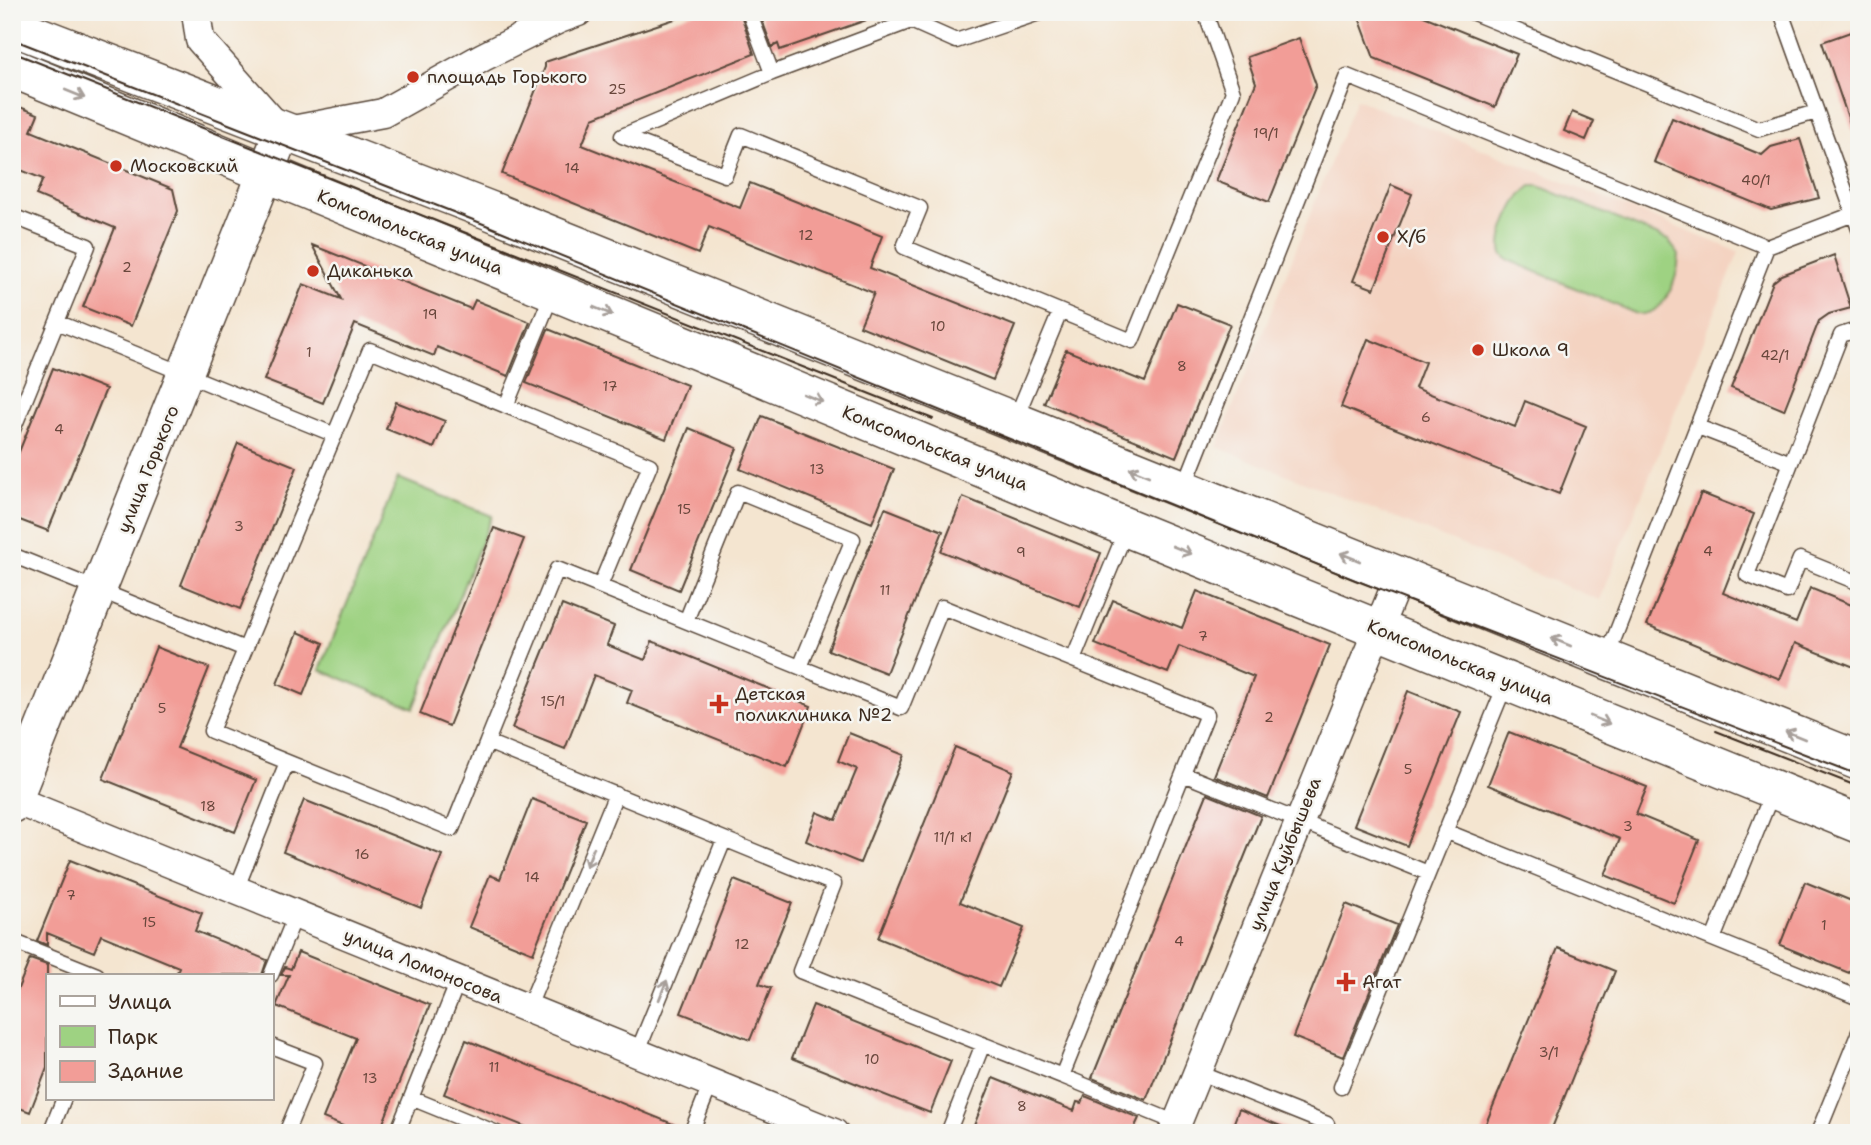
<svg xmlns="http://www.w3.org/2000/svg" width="1871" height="1145" viewBox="0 0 1871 1145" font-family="'Shantell Sans',sans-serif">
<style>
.built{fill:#f4d3c1}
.green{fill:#9ed282;stroke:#6c7e50;stroke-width:2}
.building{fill:#f29d97}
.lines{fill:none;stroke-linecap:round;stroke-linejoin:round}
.service-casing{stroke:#574639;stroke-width:17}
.minor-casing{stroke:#574639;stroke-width:31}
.tertiary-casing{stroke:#574639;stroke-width:38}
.secondary-casing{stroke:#574639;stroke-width:41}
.service{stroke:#fff;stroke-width:14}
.minor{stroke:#fff;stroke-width:28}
.tertiary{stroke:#fff;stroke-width:35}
.secondary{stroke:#fff;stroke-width:38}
.tram{stroke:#3b2a1e;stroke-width:2}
.oneway{stroke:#a79f9a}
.poi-dot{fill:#c8321e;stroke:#f6f6f2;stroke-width:2.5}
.labels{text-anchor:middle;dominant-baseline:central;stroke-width:5;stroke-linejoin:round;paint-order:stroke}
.number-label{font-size:14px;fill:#69473c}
.poi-label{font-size:18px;fill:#3b2a1e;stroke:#f6f6f2;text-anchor:start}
.street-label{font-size:18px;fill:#3b2a1e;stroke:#f6f6f2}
</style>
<rect width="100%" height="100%" fill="#f6f6f2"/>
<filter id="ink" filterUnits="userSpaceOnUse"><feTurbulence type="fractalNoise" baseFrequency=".0143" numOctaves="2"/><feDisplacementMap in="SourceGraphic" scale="14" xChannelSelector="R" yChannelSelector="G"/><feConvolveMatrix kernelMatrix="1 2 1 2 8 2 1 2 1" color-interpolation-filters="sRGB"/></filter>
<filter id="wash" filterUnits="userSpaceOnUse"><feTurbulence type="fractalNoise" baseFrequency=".00686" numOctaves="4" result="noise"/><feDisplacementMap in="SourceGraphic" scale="28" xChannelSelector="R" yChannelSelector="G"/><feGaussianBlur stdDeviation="1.57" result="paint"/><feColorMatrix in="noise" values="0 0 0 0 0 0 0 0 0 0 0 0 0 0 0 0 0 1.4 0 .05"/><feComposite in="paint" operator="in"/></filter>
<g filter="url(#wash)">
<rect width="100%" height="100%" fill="#f4e5d0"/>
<path class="built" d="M1356 99 1739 252 1600 600 1217 447Z"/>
<path class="green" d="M1531 186H1539L1668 240 1679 255C1678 279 1665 317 1637 314L1508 260 1502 254C1497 236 1515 197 1531 186Z
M398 478 492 516 414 708 320 670Z"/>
<g id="blocks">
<path class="building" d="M696 12H740L754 54 593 118 582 145 740 208 750 183 882 236 870 268 1015 326 993 380 860 326 874 293 709 227 698 254 502 174 545 67V62Z
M759 12H877L878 16 780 50 778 44 772 47Z
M1357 12H1420L1421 15 1517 54 1495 107 1374 58Z
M1859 29V138H1855L1822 42Z
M1299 38 1316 85 1269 202 1216 181 1256 83 1247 57Z
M12 104 38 114 31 131 173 189 178 211 131 326 83 307 115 228 36 195 43 179 16 168 12 175Z
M1572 112 1594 121 1586 140 1564 131Z
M1672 118 1762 155 1771 147 1800 139 1819 198 1771 210 1654 162Z
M1391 185 1412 194 1374 289 1353 281Z
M312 245 471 309 475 300 530 322 508 376 437 347 434 356 355 324 323 403 264 380 303 284 341 299Z
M1834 255 1851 308 1829 314 1819 321 1784 410 1731 388 1773 282 1782 275Z
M1177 303 1230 324 1176 457 1044 403 1066 350 1145 382Z
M548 329 687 385 666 439 526 383Z
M1368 339 1425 362 1415 388 1515 427 1525 401 1586 426 1559 494 1341 407Z
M53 368 106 389 48 531 12 517V469Z
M396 402 445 421 434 448 386 429Z
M762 416 894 469 872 523 740 469Z
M689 428 737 448 679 590 631 570Z
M238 443 297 467 240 609 181 585Z
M1701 493 1754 514 1723 593 1796 623 1810 588 1859 608V669L1795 643 1780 679 1647 625Z
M963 497 1101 553 1080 607 941 551Z
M885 508 943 531 886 673 828 650Z
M494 528 524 539 449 726 420 714Z
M1197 591 1330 645 1268 798 1214 776 1254 677 1179 646 1168 673 1095 644 1113 600 1182 628Z
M562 605 614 626 607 645 645 660 652 641 811 706 787 767 627 703 632 690 594 675 565 749 512 728Z
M298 632 324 643 303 695 277 684Z
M156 647 209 668 177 748 256 780 235 832 103 779Z
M1408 691 1461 712 1407 846 1354 825Z
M1509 732 1647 787 1636 814 1699 840 1674 903 1605 875 1620 839 1488 785Z
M849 733 904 755 860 863 806 841 817 812 836 820 857 769 838 761Z
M955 747 1013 771 960 902 1024 928 999 987 878 938Z
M1207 794 1261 816 1146 1100 1092 1078Z
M532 799 586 820 533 953 469 927 490 875 500 879Z
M304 800 442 855 421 908 283 852Z
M70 860 202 913 195 931 267 960 262 975H176L179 967 101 935 94 952 47 933V945L37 941Z
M734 880 792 903 759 984 771 988 750 1040 681 1013Z
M1805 882 1859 904V950L1849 973 1780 945Z
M1346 904 1397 925 1343 1057 1293 1037Z
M1558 948 1615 971 1550 1133H1482Z
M298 952 430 1005 379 1133H360L323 1118 356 1038 276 1006 289 975H281L285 967 291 969Z
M30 959 47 965V1068L30 1112 12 1105V1003Z
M813 1005 951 1061 930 1113 792 1058Z
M466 1040 683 1128 682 1133H541L444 1094Z
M993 1078 1074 1111 1077 1102 1082 1103 1085 1096 1139 1118 1132 1133H971Z
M1239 1109 1295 1132V1133H1230Z"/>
</g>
</g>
<g filter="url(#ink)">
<use href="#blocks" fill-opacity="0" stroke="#574639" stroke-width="2"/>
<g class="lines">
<defs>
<path id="service" d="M749 12 772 73
M1042 12 956 41 911 21 772 73 622 136 725 175 741 135 920 208 904 247 1132 341 1233 92 1205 12
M1471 12 1759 129 1816 112
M1781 12 1859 229
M12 216 88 246 12 432
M1767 247 1859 212
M57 322 335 435
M1859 329 1841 335 1747 575 1787 591 1800 559 1859 583
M506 406 552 294
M1015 420 1060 312
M1698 427 1791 463
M1184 487 1347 76 1767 247 1606 659
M12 555 245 649
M557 569 901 708 942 607 1207 714 1062 1076 800 971 834 884 487 742Z
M686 621 738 492 853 539 800 667
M1073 660 1127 528
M487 742 452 829 211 731 370 350 650 465 600 586
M1183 774 1428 873
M1445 831 1859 998
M236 890 287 762
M1713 939 1773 791
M12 941 97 975
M271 975 296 914
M528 1009 616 794
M271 1046 315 1063 286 1133
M637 1053 724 840
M1197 1072 1327 1124 1323 1133
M1062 1076 1177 1123
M1341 1087 1506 683
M411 1098 497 1133
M50 1133 64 1098
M397 1133 458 981
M691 1133 711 1083
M948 1133 983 1044
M1818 1133 1859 1032"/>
<path id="minor" d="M196 12 200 40 282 132 383 113 483 57 559 19 578 12
M12 799 834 1133
M1173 1133 1399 577"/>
<path id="tertiary" d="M12 805 282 132"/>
<path id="secondary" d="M12 26 491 211 1859 761
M12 68 1128 528 1859 824"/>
</defs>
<use href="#service" class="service-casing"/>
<use href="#minor" class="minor-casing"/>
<use href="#tertiary" class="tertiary-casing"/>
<use href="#secondary" class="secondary-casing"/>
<use href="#service" class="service"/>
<use href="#minor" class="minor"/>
<use href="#tertiary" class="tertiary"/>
<use href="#secondary" class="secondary"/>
<path class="tram" d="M12 39 486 225 1355 580 1859 775
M12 52 933 419
M1716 731 1859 787"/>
</g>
<defs><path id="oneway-shaft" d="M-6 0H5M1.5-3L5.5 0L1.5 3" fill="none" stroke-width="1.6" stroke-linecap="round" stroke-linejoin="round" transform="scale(1.75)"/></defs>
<g class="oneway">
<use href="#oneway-shaft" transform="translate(75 94) rotate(22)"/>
<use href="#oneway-shaft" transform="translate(603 311) rotate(22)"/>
<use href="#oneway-shaft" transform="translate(813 398) rotate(22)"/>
<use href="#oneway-shaft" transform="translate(1139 472) rotate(-158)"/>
<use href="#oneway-shaft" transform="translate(1182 550) rotate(22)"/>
<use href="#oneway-shaft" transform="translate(1350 557) rotate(-158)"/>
<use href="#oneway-shaft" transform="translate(1561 642) rotate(-158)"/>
<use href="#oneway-shaft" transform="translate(1600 720) rotate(22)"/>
<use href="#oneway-shaft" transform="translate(1795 735) rotate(-158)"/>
<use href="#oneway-shaft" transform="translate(590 857) rotate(112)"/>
<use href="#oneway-shaft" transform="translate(663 990) rotate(-68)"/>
</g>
</g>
<g class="poi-dot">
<circle cx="413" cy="77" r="7"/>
<circle cx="116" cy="166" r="7"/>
<circle cx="1383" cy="237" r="7"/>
<circle cx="313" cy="271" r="7"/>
<circle cx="1478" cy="350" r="7"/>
<path d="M715.5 693.5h7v7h7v7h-7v7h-7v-7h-7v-7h7z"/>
<path d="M1342.5 971.5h7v7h7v7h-7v7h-7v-7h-7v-7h7z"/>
</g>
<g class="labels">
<g class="number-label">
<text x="617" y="89">25</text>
<text x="1266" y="133">19/1</text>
<text x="572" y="168">14</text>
<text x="1756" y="180">40/1</text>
<text x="806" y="235">12</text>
<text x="127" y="267">2</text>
<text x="430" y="314">19</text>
<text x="938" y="326">10</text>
<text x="309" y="352">1</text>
<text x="1775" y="355">42/1</text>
<text x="1182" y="366">8</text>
<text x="610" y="386">17</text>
<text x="1426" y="417">6</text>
<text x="59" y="429">4</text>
<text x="817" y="469">13</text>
<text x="684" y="509">15</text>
<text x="239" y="526">3</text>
<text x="1708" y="551">4</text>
<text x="1021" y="552">9</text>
<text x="885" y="590">11</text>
<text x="1203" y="636">7</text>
<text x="553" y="701">15/1</text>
<text x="162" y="708">5</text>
<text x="1269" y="717">2</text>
<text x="1408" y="769">5</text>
<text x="208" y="806">18</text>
<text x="1628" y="826">3</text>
<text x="953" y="837">11/1 к1</text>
<text x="362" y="854">16</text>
<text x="532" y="877">14</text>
<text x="71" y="895">7</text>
<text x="149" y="922">15</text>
<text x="1824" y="925">1</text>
<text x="1179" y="941">4</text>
<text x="742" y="944">12</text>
<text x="1549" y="1052">3/1</text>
<text x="872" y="1059">10</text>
<text x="494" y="1067">11</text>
<text x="370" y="1078">13</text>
<text x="1022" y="1106">8</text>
</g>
<g class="poi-label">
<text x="427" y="77">площадь Горького</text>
<text x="130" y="166">Московский</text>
<text x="1397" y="237">Х/б</text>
<text x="327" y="271">Диканька</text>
<text x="1492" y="350">Школа 9</text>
<text x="735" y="694">Детская<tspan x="735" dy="21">поликлиника №2</tspan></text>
<text x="1362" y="982">Агат</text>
</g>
<g class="street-label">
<text transform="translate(410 232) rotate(22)">Комсомольская улица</text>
<text transform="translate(935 448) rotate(22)">Комсомольская улица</text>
<text transform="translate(148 469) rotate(-68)">улица Горького</text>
<text transform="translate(1460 662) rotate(22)">Комсомольская улица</text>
<text transform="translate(1285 854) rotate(-68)">улица Куйбышева</text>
<text transform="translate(423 966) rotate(22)">улица Ломоносова</text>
</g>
</g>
<rect width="1871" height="1145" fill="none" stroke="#f6f6f2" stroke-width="42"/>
<rect x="46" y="974" width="228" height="126" fill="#f6f6f2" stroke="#aba49d" stroke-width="2"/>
<rect x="60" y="996" width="35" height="10" fill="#ffffff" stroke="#aba49d" stroke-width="2"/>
<text x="108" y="1009" font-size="21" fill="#3b2a1e">Улица</text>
<rect x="60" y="1026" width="35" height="21" fill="#9ed282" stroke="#aba49d" stroke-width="2"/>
<text x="108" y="1044" font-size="21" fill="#3b2a1e">Парк</text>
<rect x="60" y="1061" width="35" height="21" fill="#f29d97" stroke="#aba49d" stroke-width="2"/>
<text x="108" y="1078" font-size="21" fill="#3b2a1e">Здание</text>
</svg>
